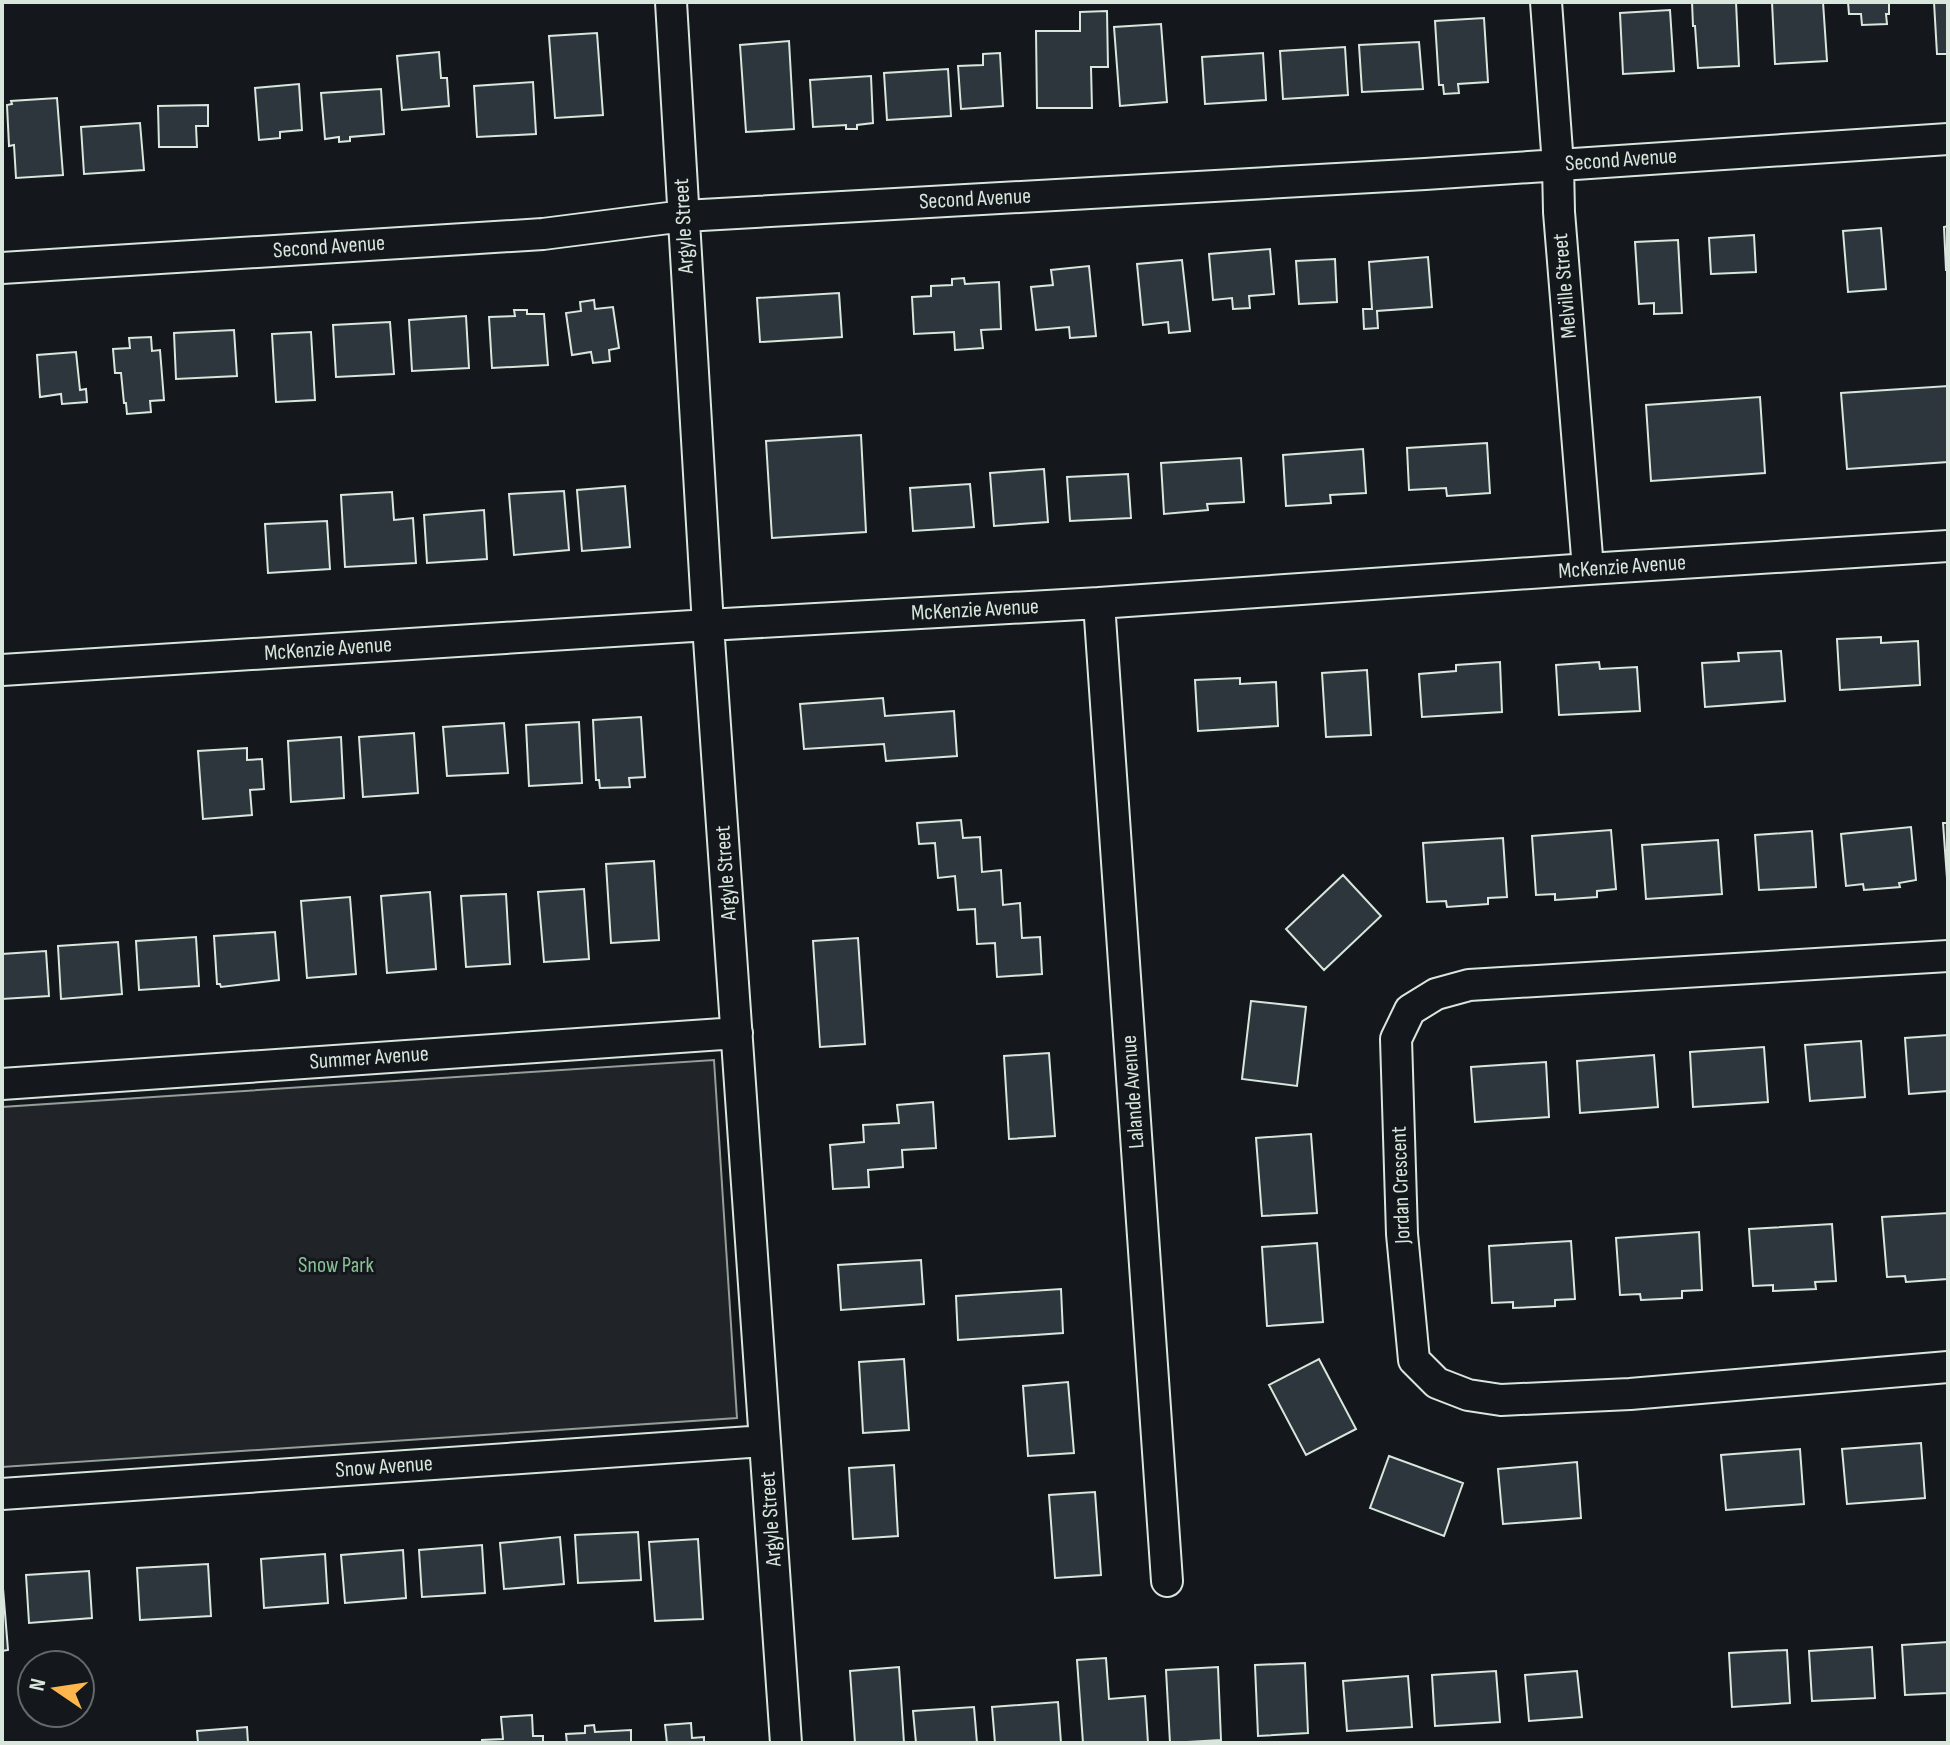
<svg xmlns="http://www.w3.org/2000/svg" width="1950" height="1745" viewBox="0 0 1950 1745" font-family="'Sofia Sans Condensed',sans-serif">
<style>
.green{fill:#202428;stroke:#939e99;stroke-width:2}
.building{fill:#2c363c;stroke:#d8e6dc;stroke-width:2}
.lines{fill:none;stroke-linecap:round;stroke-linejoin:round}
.street-casing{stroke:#d8e6dc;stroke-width:34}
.street{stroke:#14181c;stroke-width:30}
.labels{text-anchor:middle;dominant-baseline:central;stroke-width:6;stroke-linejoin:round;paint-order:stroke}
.street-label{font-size:22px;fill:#d8e6dc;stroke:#14181c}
.park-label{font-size:22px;fill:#8ac095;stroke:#14181c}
</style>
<rect width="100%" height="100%" fill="#14181c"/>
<path class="green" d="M714 1060 737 1418 2 1467V1107Z"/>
<path class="building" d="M1692 2H1736L1739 66 1698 68 1695 26H1693Z
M1772 2H1823L1827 61 1775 64Z
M1848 2H1889V14H1886L1887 24 1862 25 1861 14H1849Z
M1934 2H1948V54H1937Z
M1670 10 1674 71 1623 74 1620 13Z
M1107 11 1108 67H1091L1092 108H1037L1036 31H1080V12Z
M1484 18 1488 82 1458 84 1459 93 1444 94 1443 85H1439L1435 21Z
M1161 24 1167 102 1120 106 1114 27Z
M597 33 603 115 555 118 549 36Z
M789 41 794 129 746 132 740 45Z
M1419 42 1423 89 1362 92 1359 45Z
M1345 47 1348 95 1283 99 1280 51Z
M439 52 441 78H447L449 106 402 110 397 56Z
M1000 53 1003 106 961 109 958 66 983 65V54Z
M1263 53 1266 100 1205 104 1202 57Z
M948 69 951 116 887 120 884 73Z
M871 76 873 123 857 125V129H846V125L813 127 810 80Z
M533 82 536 134 477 137 474 86Z
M299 84 302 130 280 132V138L259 140 255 88Z
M381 89 384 134 350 137V141L339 142V137L325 139 321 93Z
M57 98 63 175 16 178 14 145 9 146 7 105 12 104 11 101Z
M208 105V126H196L197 147H159L158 106Z
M140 123 144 170 84 174 81 127Z
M1948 226V270H1946L1944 227Z
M1881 228 1886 289 1848 292 1843 231Z
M1754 235 1756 272 1711 274 1709 238Z
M1678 240 1682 313 1654 314V303L1639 304 1635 242Z
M1270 249 1274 294 1249 296 1250 308 1233 309 1232 298 1213 300 1209 254Z
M1428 257 1432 307 1377 311 1378 328 1364 329 1363 309H1372L1369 262Z
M1335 259 1337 302 1299 304 1296 261Z
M1182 260 1190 331 1169 333 1168 322 1143 325 1137 264Z
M1089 266 1096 336 1070 338 1069 327 1036 330 1031 287 1053 285 1051 270Z
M964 278 965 284 999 282 1001 329 981 330 983 348 955 350 954 332 914 334 912 297 931 296V286L952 285V279Z
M839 293 842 337 760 342 757 298Z
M594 300 595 309 613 307 619 348 609 350 610 361 593 363 591 352 572 355 566 313 581 311 580 302Z
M514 310H527V314H544L548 365 492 368 489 317 515 316Z
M466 316 469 368 412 371 409 320Z
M390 322 394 374 336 377 333 325Z
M234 330 237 376 176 379 174 333Z
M311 332 315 400 276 402 272 334Z
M151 337 152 351 160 350 164 400 150 401 151 412 127 414 126 403H124L121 373H115L113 349 130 348 129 338Z
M76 352 80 390 86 389 87 402 62 404 61 394 40 397 37 355Z
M1948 386V462L1847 469 1841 393Z
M1760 397 1765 473 1651 481 1646 405Z
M861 435 866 532 772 538 766 441Z
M1487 443 1490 493 1447 496 1446 488 1409 490 1407 448Z
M1363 449 1366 493 1330 495 1331 503 1286 506 1283 455Z
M1241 458 1244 502 1207 504 1208 510 1164 514 1161 463Z
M1044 469 1048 522 994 526 990 473Z
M1128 474 1131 518 1070 521 1067 477Z
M970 484 974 527 913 531 910 488Z
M625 486 630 547 582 551 577 490Z
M564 491 569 550 514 555 509 494Z
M392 492 394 520 413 518 416 563 345 567 341 495Z
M484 510 487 559 427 563 424 515Z
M327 521 330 569 268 573 265 524Z
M1881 637V643L1918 641 1920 685 1840 690 1837 639Z
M1781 651 1785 701 1705 707 1702 663 1739 661 1738 653Z
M1500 662 1502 712 1422 717 1419 674 1456 671V665Z
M1599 662 1600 669 1637 667 1640 711 1559 715 1556 665Z
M1367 670 1371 735 1326 737 1322 673Z
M1240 678V684L1276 682 1278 726 1198 731 1195 680Z
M883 698 885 716 954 711 957 756 886 761 884 744 804 749 800 704Z
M641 717 645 777 629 778 630 787 600 788 599 780H596L593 720Z
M579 722 582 783 529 786 526 725Z
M504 723 508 773 447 776 443 727Z
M414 733 418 793 363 797 359 737Z
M341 737 344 798 291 802 288 741Z
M247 748V760L262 759 264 789 250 790 252 815 203 819 198 751Z
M961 820 963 838 980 837 982 872 1001 870 1003 905 1020 903 1022 938 1040 937 1042 974 997 977 995 943 977 944 975 909 958 910 955 876 938 878 935 843 919 844 917 823Z
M1943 823H1948V878H1947Z
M1911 827 1916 880 1899 883 1900 887 1864 890 1863 884 1846 886 1841 834Z
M1611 830 1616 889 1597 891V897L1555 900V894L1536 895 1532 836Z
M1812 831 1816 887 1759 890 1755 835Z
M1503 838 1507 897 1488 898V904L1447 907 1446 901 1427 902 1423 843Z
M1718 840 1722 894 1646 899 1642 845Z
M654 861 659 940 611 943 606 864Z
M1343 875 1381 916 1324 970 1286 929Z
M584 889 589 959 544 962 538 892Z
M430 892 436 969 387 973 381 896Z
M506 894 510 964 466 967 461 896Z
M350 897 356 974 307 978 301 901Z
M275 932 279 980 221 987 220 984H217L214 936Z
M196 937 199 986 139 990 136 941Z
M858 938 865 1044 820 1047 813 941Z
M118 942 122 994 61 999 58 946Z
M46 951 49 996 2 999V954Z
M1251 1001 1306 1007 1297 1086 1242 1079Z
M1948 1035V1091L1909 1094 1905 1038Z
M1861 1041 1865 1097 1810 1101 1805 1045Z
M1764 1047 1768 1102 1693 1107 1690 1052Z
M1049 1053 1055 1136 1009 1139 1004 1056Z
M1654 1055 1658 1107 1580 1113 1577 1061Z
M1546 1062 1549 1117 1475 1122 1471 1067Z
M933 1102 936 1148 902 1150 903 1167 868 1170 869 1187 833 1189 830 1145 864 1142 863 1125 899 1123 897 1105Z
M1311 1134 1317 1213 1262 1216 1256 1138Z
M1948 1213 1947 1279 1906 1282 1905 1276 1887 1277 1882 1217Z
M1832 1224 1836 1281 1815 1282 1816 1289 1773 1291V1285L1753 1286 1749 1229Z
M1699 1232 1702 1290 1682 1291V1298L1641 1300 1640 1294 1620 1295 1616 1238Z
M1571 1241 1575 1299 1555 1300V1306L1513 1308V1302L1492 1303 1489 1246Z
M1317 1243 1323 1322 1267 1326 1262 1247Z
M921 1260 924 1304 841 1310 838 1265Z
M1061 1289 1063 1333 958 1340 956 1296Z
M904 1359 909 1430 863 1433 859 1362Z
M1319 1359 1356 1429 1306 1455 1269 1385Z
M1068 1382 1074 1453 1028 1456 1023 1386Z
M1921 1443 1925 1498 1847 1504 1842 1449Z
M1800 1449 1804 1504 1726 1510 1721 1455Z
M1389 1456 1463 1483 1444 1536 1370 1508Z
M1577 1462 1581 1518 1503 1524 1498 1469Z
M894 1465 898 1536 853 1539 849 1468Z
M1095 1492 1101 1575 1055 1578 1049 1495Z
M638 1532 641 1580 578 1583 575 1535Z
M560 1537 564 1584 504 1589 500 1543Z
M698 1539 703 1619 655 1621 649 1542Z
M482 1545 485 1593 422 1597 419 1550Z
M403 1550 406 1598 345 1603 341 1555Z
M325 1554 328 1603 264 1608 261 1559Z
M208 1564 211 1616 140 1620 137 1568Z
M89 1571 92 1618 29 1623 26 1575Z
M2 1576 8 1650 2 1651Z
M1948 1642V1693L1905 1695 1902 1645Z
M1872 1647 1875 1698 1812 1701 1809 1651Z
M1787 1650 1790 1703 1732 1707 1729 1653Z
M1106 1658 1109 1699 1145 1696 1148 1743H1083L1077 1660Z
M1305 1663 1308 1733 1258 1736 1255 1665Z
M899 1667 904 1743H855L850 1671Z
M1218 1667 1221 1740 1170 1743 1166 1670Z
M1496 1671 1500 1722 1435 1726 1432 1675Z
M1577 1671 1582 1717 1529 1721 1525 1675Z
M1408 1676 1412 1727 1347 1731 1343 1681Z
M1058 1702 1061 1743H995L992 1707Z
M974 1707 977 1743H916L913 1711Z
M532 1715 533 1736H543V1743H482V1740L503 1739 501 1717Z
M691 1723 692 1738 704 1737V1743H667L665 1725Z
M594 1725 595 1732 631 1730V1743H567L566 1734 585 1733V1726Z
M247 1727 248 1743H198L197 1731Z"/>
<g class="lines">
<defs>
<path id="street" d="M671 2 708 625 786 1743
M1546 2 1558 165 1559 212 1588 569
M2 268 543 234 684 216 1425 174 1948 139
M1099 603 1167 1581
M2 670 708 625 1099 603 1588 569 1948 546
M1948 956 1469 985 1436 994 1410 1010 1396 1039 1402 1234 1414 1360 1437 1383 1468 1395 1501 1400 1630 1394 1948 1367
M2 1084 737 1033
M2 1494 765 1441"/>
</defs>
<use href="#street" class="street-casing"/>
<use href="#street" class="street"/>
</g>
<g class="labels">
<g class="street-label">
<text transform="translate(1621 160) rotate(-4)">Second Avenue</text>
<text transform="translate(975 199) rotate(-3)">Second Avenue</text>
<text transform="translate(684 226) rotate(-93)">Argyle Street</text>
<text transform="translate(329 247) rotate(-4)">Second Avenue</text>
<text transform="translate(1565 286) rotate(-95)">Melville Street</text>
<text transform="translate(1622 567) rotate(-4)">McKenzie Avenue</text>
<text transform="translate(975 610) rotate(-3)">McKenzie Avenue</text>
<text transform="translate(328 649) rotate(-4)">McKenzie Avenue</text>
<text transform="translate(726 873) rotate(-94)">Argyle Street</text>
<text transform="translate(369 1058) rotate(-4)">Summer Avenue</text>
<text transform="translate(1133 1092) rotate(-94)">Lalande Avenue</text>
<text transform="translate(1401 1185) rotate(-92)">Jordan Crescent</text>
<text transform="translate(384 1467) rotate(-4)">Snow Avenue</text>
<text transform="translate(771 1519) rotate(-94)">Argyle Street</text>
</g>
<g class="park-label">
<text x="336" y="1265">Snow Park</text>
</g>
</g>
<rect width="1950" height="1745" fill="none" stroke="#d8e6dc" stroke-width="8"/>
<g transform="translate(56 1689) rotate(283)"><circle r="38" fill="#14181c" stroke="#626a69" stroke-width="2"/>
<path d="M0-6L14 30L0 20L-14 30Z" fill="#ffb74d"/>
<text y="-12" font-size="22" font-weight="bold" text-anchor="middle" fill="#d8e6dc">N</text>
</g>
</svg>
